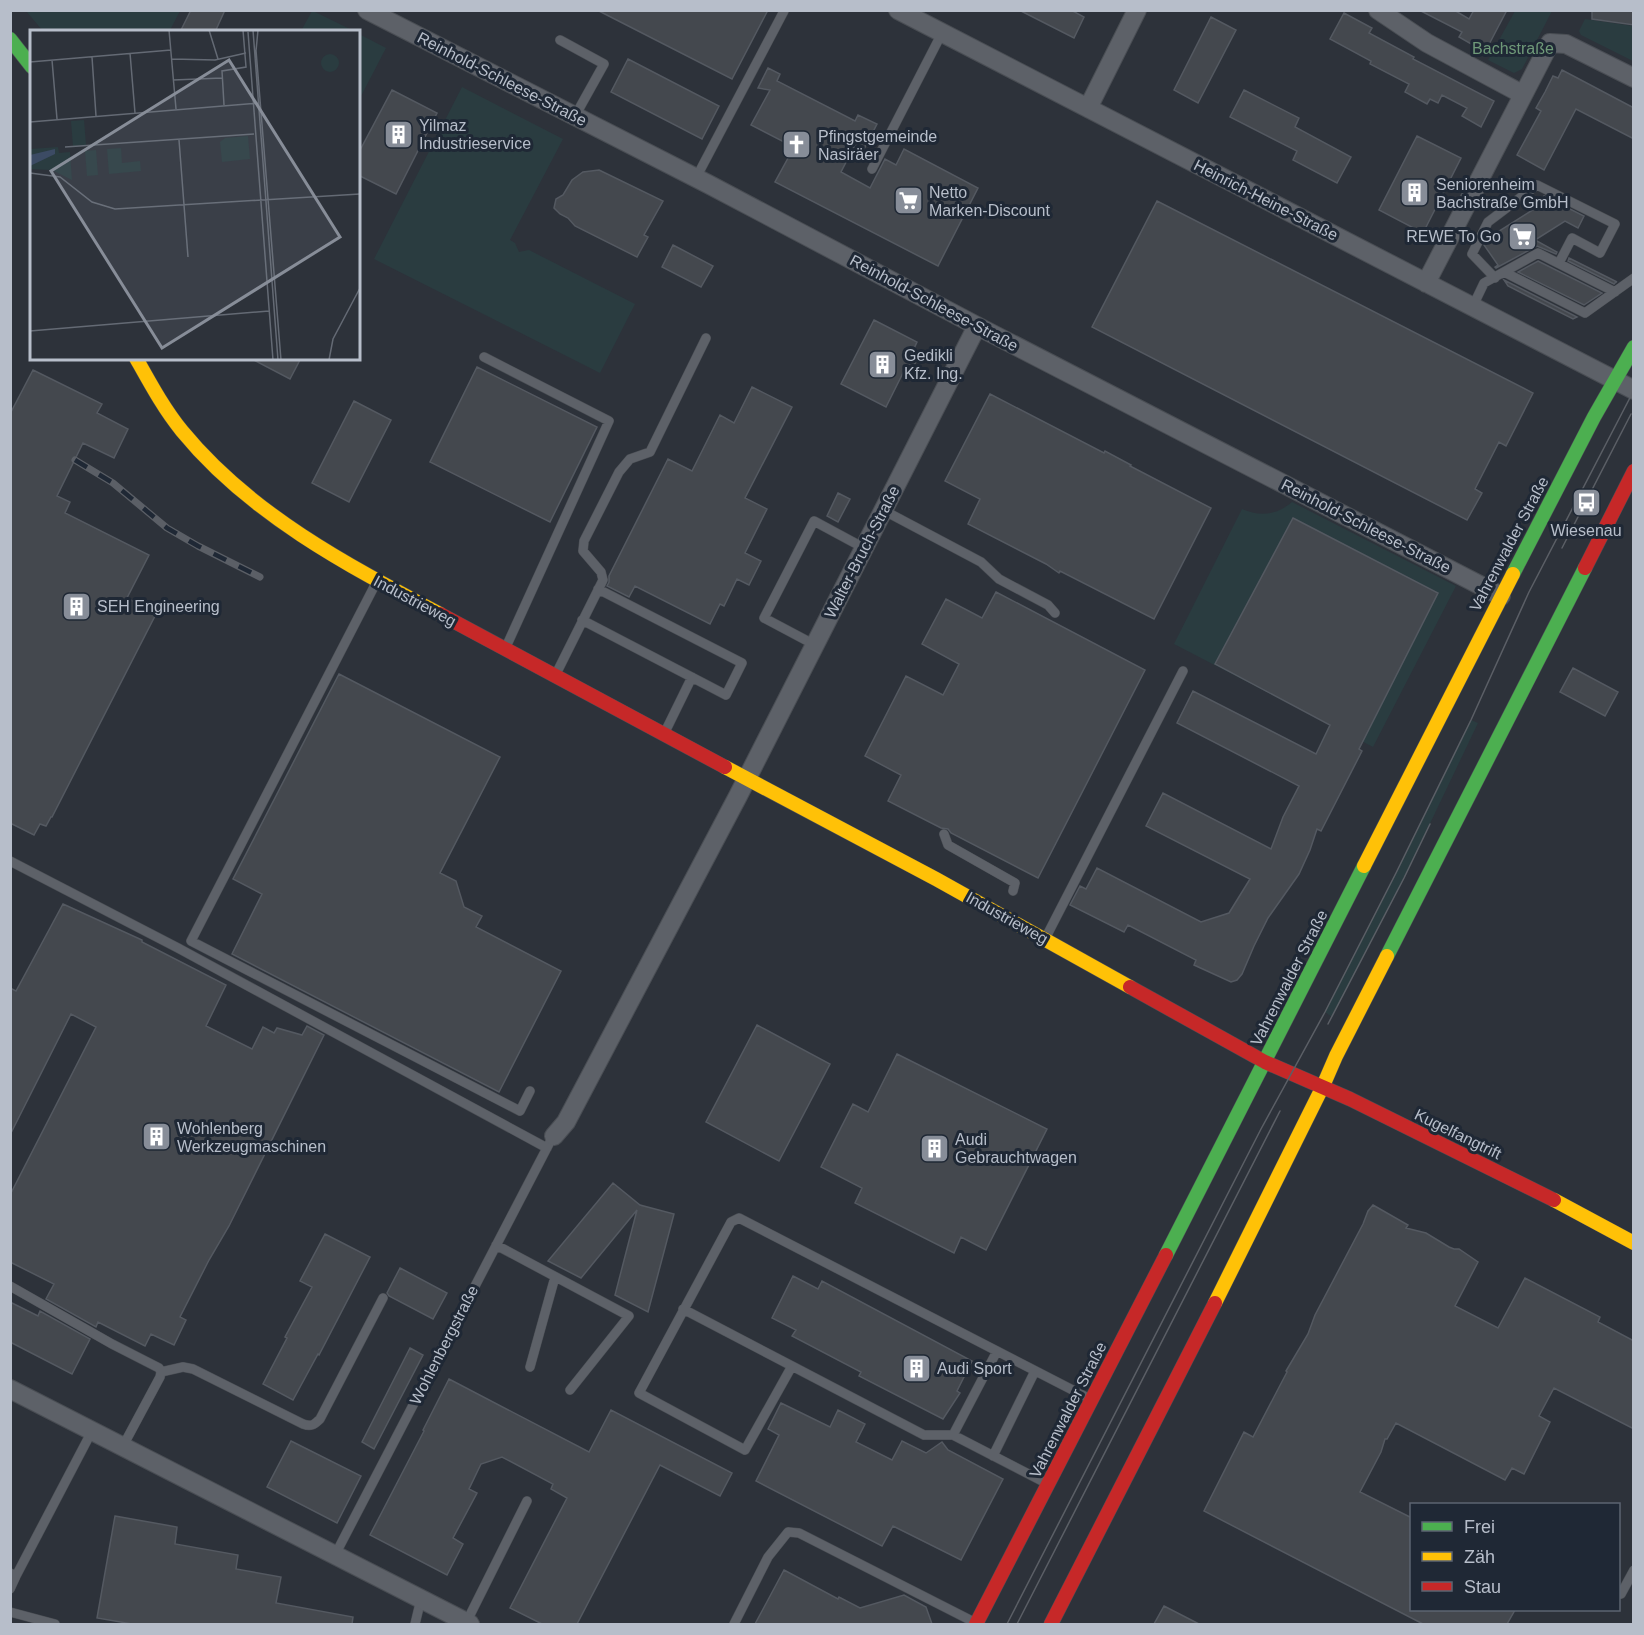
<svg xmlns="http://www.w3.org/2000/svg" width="1644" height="1635" viewBox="0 0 1644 1635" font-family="Helvetica,sans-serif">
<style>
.green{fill:#2a3c40}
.building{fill:#44484e;stroke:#545961;stroke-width:1.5}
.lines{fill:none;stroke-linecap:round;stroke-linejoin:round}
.lane-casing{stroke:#4a4e54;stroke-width:10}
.street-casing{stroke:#4a4e54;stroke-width:20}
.fast-casing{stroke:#4a4e54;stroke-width:15}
.slow-casing{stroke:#4a4e54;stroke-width:15}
.jam-casing{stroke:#4a4e54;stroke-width:15}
.lane{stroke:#5d6168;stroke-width:9}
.street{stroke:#5d6168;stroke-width:18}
.fast{stroke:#4caf50;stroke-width:14}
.slow{stroke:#ffc107;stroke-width:14}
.jam{stroke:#c62828;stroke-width:14}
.tram{stroke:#5b5f66;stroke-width:1.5}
.rail-casing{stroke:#5b5f66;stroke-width:7}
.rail{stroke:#1f2835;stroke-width:4.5;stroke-dasharray:14;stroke-linecap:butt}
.labels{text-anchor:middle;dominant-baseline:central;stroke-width:6;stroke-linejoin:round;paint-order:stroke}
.park-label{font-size:16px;fill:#6f9a79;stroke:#1f2835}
.street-label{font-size:16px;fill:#b7beca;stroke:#1f2835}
.poi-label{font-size:16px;fill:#b7beca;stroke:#1f2835;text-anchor:start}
.inset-road{fill:none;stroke:#646a74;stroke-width:1.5}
.view{fill:#878d98;fill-opacity:0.15;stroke:#878d98;stroke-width:3}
.inset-edge{fill:none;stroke:#b7beca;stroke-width:3}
</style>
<rect width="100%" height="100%" fill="#2d323a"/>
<path class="green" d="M26 11H180L169 32 43 31Z
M312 11H313L354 31H301Z
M1515 11H1552L1522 69 1514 73 1488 60Z
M1585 19 1633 26V61L1581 35 1579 31Z
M359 34 386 48 359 100Z
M462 87 563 139 510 240 515 243 519 252 529 250 635 304 600 373 374 259Z
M1292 502 1456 586 1373 747 1174 644 1242 509C1260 517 1277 515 1292 502Z
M1471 720 1478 723 1404 878 1332 1017 1325 1012 1396 873Z"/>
<path class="building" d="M191 10H225L215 32H180Z
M597 10H768L732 79Z
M1019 10H1071L1084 17 1074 38Z
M1419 10H1454L1469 19 1474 10H1507L1485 52 1459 37 1462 32Z
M1592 10H1634V25L1592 19Z
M1344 13 1372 28 1369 33 1414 57 1413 59 1494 101 1481 127 1462 116 1467 108 1442 95 1438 103 1430 99 1427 104 1405 92 1409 84 1370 64 1371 61 1330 39Z
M1211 17 1236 30 1198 103 1174 90Z
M628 59 719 106 702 139 611 92Z
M768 68 780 74 777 81 855 121 858 115 877 124 863 151 854 147 841 172 870 188 885 159 896 165 904 149 978 188 938 266 775 182 794 147 751 125 770 90 758 88Z
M1562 70 1634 108V139L1576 109 1544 170 1517 155 1541 111 1536 108 1545 92 1553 76 1558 78Z
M392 90 437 113 396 194 358 175V154Z
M1244 90 1299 118 1295 127 1351 157 1337 183 1293 160 1297 151 1230 117Z
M1417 136 1461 158 1423 233 1379 210Z
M599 170 663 201 644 235 648 237 637 257 575 226 568 218 560 214 554 208 556 199 563 195 572 180 583 172Z
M1544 196 1584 216 1578 228 1565 221 1535 240 1557 252 1556 254 1537 246 1496 268 1495 267 1498 265 1484 245 1488 238 1539 206Z
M1157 201 1533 393 1506 446 1499 442 1475 489 1482 493 1467 520 1092 327Z
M673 245 713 266 701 287 662 267Z
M1569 258 1617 282H1616L1614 284 1568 261Z
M1538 261 1602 293 1584 305 1518 272Z
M1504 280 1577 317 1573 319 1508 286Z
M874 320 917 342 912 353 918 357 910 374 904 371 886 407 841 384Z
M250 358H301L290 379Z
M477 367 597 427 550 522 430 462Z
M33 370 102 404 97 413 128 429 114 458 83 443 57 496 70 502 65 513 149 555 127 598 156 614 52 817H51L46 826 40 824 34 835 10 823V414Z
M752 387 792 407 745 498 767 509 745 553 761 561 749 585 737 579 724 606 720 604 710 624 635 586 629 597 607 586 609 582V576L668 459 692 471 720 415 734 423Z
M990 394 1104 453 1105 451 1131 465 1130 466 1211 508 1154 619 1060 571 1059 573 1046 564 968 524 980 499 945 481Z
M354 401 391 420 349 502 312 483Z
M838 493 850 499 838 522 827 516Z
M1293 518 1438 593 1359 749 1362 751 1321 831 1317 829 1310 850 1299 874 1268 918 1254 946 1242 974 1237 980 1231 982 1194 965 1196 960 1128 925 1124 932 1070 905 1080 886 1086 889 1097 868 1201 922 1229 913 1250 879 1146 826 1163 793 1271 849 1283 817 1299 786 1177 723 1193 691 1316 754 1330 725 1215 664Z
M996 592 1145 670 1038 878 951 833 948 829 941 828 888 801 901 775 865 756 906 676 943 695 959 664 922 644 946 599 982 618Z
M1573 668 1618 692 1605 716 1560 692Z
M339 674 500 757 440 873 456 881 464 907 482 916 476 927 561 971 499 1092 232 954 262 894 233 879Z
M63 904 142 940V942L226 985 206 1026 252 1049 263 1027 274 1033 277 1028 302 1035 307 1026 324 1035 229 1226 209 1260 180 1317 186 1320 174 1345 151 1334 145 1346 98 1322 96 1327 46 1299 54 1284 10 1262V1195L96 1027 71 1014 10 1135V988L16 991Z
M757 1025 830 1064 779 1161 706 1122Z
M897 1054 1047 1129 986 1250 961 1237 954 1253 855 1203 862 1188 821 1167 853 1104 868 1112Z
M613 1183 640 1205 674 1214 648 1312 615 1295 637 1210 581 1278 548 1261Z
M1373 1205 1408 1225 1406 1228 1426 1233 1449 1247 1454 1249H1459L1478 1262 1455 1306 1498 1328 1525 1278 1600 1317 1598 1322 1634 1341V1429L1554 1388 1539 1416 1550 1422 1524 1474 1512 1468 1505 1480 1396 1423 1387 1439H1385L1381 1452 1360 1492 1412 1518V1610H1515L1507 1624H1423L1204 1511 1244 1432 1253 1437 1287 1372 1286 1371 1308 1334 1315 1315 1363 1224 1368 1211Z
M325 1234 370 1257 319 1355 318 1354 293 1400 263 1384 287 1338 285 1337 312 1287 300 1281Z
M400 1268 447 1293 433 1319 389 1296 387 1293Z
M793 1276 818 1289 822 1281 972 1361 957 1391 960 1393 943 1419 859 1376 861 1372 792 1336 796 1330 772 1318Z
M10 1302 38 1316 40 1311 90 1339 72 1374 10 1342Z
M410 1348 423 1355 374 1449 362 1442Z
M449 1379 589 1452 611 1410 732 1473 720 1496 660 1465 577 1624H542L510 1608 567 1498 551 1489 553 1484 502 1457 481 1464 469 1489 477 1493 453 1538 463 1544 447 1575 370 1535 424 1431 423 1430Z
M781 1403 830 1427 838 1410 865 1424 856 1442 892 1460 902 1441 926 1453 942 1442 948 1450 1003 1479 961 1560 893 1526 882 1546 756 1481 779 1435 768 1429Z
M291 1441 361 1476 337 1523 267 1487Z
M115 1516 177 1527 175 1544 238 1555 236 1569 281 1577 276 1603 353 1617 352 1624H132L97 1618Z
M784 1570 838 1599 839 1597 860 1608 904 1595 926 1607 932 1624H755Z
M1164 1606 1199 1624H1154Z"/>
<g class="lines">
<defs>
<path id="lane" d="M560 40 604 64 575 116
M872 169 942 33
M696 178 784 11
M1504 272 1585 313 1634 278
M1495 278 1472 254 1488 222 1537 185 1615 224 1600 253 1572 238 1559 263
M1473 306 1484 283 1538 253 1615 292
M484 357 609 421 506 647
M883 510 981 562 999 579 1048 605 1055 613
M377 581 191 941 520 1111 530 1091
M582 620 726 695 742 663 598 589
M815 645 764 618 814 521 864 548
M556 674 603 580 601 572 583 551 584 541 619 472 630 459 650 452 706 338
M664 734 692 677
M944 834 948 845 1015 883 1013 891
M10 861 178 948 547 1148
M1045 939 1183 671
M496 1245 629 1316 570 1390
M10 1286 112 1344 159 1368 161 1372 160 1377 123 1446
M683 1309 792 1366 745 1450 639 1393 731 1222 739 1218 1090 1399
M792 1366 924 1435H953L997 1351
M530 1367 555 1277
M161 1372 183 1367 193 1369 303 1424C311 1427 314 1425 320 1419L383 1298
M953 1435 1046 1483
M993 1456 1035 1371
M335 1555 550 1142
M10 1573 16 1576 92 1431
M10 1589 16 1576
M1621 1594 1634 1570
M10 1612 55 1624
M466 1623 527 1501
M415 1624 421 1599
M734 1624 768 1557 788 1532 799 1533 974 1622"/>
<path id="street" d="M367 10 708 184 977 326 1501 596
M898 10 1634 390
M1378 10 1427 43 1522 94
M1088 108 1137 10
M1426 283 1550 43 1566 44 1634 78
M554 1136 566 1122 738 796 977 326
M10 1389 470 1624"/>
<path id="fast" d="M10 39 32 67
M1513 574 1594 417 1634 347
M1387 956 1585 568
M1166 1255 1364 866"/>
<path id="slow" d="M136 358C150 383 164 409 182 431 250 514 347 565 440 614
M725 767 936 879 1130 987
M1364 866 1513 574
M1554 1200 1634 1243
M1215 1303 1323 1086 1336 1056 1387 956"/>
<path id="jam" d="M1585 568 1634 471
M440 614 725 767
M1130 987 1265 1062 1350 1099 1554 1200
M976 1624 1166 1255
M1051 1624 1215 1303"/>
</defs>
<use href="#lane" class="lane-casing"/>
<use href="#street" class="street-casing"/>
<use href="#fast" class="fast-casing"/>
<use href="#slow" class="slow-casing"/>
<use href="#jam" class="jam-casing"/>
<use href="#lane" class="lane"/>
<use href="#street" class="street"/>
<use href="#fast" class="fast"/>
<use href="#slow" class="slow"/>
<use href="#jam" class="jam"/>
<path class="tram" d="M1562 548 1631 414
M1328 1024 1404 878 1430 824
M1007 1624 1261 1129 1325 1012 1396 873 1471 720 1529 592 1634 390
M1017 1624 1280 1111"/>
<defs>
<path id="rail" d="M75 460 113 483 167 528 198 546 260 577"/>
</defs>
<use href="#rail" class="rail-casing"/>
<use href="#rail" class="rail"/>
</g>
<defs>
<symbol id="building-square" viewBox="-11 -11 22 22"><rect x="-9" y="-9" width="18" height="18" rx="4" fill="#878d98" stroke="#1f2835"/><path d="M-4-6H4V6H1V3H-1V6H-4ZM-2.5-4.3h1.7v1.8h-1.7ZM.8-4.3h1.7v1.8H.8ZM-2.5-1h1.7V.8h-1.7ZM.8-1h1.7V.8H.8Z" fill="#fff"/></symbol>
<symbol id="church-square" viewBox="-11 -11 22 22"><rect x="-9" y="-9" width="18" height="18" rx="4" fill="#878d98" stroke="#1f2835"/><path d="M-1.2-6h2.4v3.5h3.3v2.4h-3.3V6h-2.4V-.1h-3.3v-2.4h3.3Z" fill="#fff"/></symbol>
<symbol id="supermarket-square" viewBox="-11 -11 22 22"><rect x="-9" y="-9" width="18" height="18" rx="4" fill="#878d98" stroke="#1f2835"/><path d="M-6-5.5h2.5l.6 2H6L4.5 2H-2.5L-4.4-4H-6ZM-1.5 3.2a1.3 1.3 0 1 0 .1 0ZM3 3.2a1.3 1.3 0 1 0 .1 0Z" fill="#fff"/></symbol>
<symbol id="bus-square" viewBox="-11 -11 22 22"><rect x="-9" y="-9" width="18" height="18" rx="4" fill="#878d98" stroke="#1f2835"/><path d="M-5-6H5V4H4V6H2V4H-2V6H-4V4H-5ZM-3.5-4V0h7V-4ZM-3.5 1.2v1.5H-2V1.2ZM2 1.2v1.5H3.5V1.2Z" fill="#fff"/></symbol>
</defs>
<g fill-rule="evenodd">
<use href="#building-square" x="382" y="118" width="33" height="33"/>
<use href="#church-square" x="780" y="128" width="33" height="33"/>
<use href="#building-square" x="1398" y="176" width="33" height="33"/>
<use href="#supermarket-square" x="892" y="184" width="33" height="33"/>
<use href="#supermarket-square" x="1506" y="220" width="33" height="33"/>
<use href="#building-square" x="866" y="348" width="33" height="33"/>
<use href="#bus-square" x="1570" y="486" width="33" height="33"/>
<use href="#building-square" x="60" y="590" width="33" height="33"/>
<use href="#building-square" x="140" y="1120" width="33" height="33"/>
<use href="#building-square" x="918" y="1132" width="33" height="33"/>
<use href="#building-square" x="900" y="1352" width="33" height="33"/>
</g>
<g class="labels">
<g class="park-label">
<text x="1513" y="48">Bachstraße</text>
</g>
<g class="street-label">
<text transform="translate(502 79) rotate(27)">Reinhold-Schleese-Straße</text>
<text transform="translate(1266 200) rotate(27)">Heinrich-Heine-Straße</text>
<text transform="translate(934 303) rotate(28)">Reinhold-Schleese-Straße</text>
<text transform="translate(1366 526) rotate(27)">Reinhold-Schleese-Straße</text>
<text transform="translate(1509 544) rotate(-62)">Vahrenwalder Straße</text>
<text transform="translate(862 552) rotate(-63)">Walter-Bruch-Straße</text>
<text transform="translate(415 601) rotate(28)">Industrieweg</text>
<text transform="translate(1007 918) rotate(29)">Industrieweg</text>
<text transform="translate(1289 978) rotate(-63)">Vahrenwalder Straße</text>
<text transform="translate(1458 1134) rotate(26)">Kugelfangtrift</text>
<text transform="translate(444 1345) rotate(-63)">Wohlenbergstraße</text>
<text transform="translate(1068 1410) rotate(-63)">Vahrenwalder Straße</text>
</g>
<g class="poi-label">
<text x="419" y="125">Yilmaz<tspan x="419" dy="18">Industrieservice</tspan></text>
<text x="818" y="136">Pfingstgemeinde<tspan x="818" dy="18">Nasiräer</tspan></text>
<text x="1436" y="184">Seniorenheim<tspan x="1436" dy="18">Bachstraße GmbH</tspan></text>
<text x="929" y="192">Netto<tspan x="929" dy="18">Marken-Discount</tspan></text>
<text x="1501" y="236" text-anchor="end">REWE To Go</text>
<text x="904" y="355">Gedikli<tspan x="904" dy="18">Kfz. Ing.</tspan></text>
<text x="1586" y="530" text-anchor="middle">Wiesenau</text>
<text x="97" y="606">SEH Engineering</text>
<text x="177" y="1128">Wohlenberg<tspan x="177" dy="18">Werkzeugmaschinen</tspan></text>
<text x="955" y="1139">Audi<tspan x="955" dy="18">Gebrauchtwagen</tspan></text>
<text x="937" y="1368">Audi Sport</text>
</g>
</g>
<g transform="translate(30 30)">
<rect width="330" height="330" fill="#2d323a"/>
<path d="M291 33a9 9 0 1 1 18 0a9 9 0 1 1-18 0ZM54 90 56 115 43 116 41 91ZM218 106 220 129 192 132 190 112 195 108ZM28 117 29 123 40 122 42 150 22 140 0 139V119ZM91 118 92 133 110 131 111 141 79 144 77 119ZM66 120 68 145 57 146 55 121Z" fill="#2a3c40"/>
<path d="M25 119V124L0 136V125Z" fill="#3c4b64"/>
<path class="inset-road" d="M139 0 146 79M179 0 188 29M223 0 248 330M218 2 243 330M226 20 251 330M226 21 228 0M100 23 105 83M62 27 66 86M142 29 185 30 216 23M22 30 27 89M0 32 141 20M143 50 192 48M194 75 192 41 216 37 213 0M0 92 229 73M149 110 158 227M35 117 224 104M0 143 30 147 62 172 85 179 330 164M0 301 239 281M299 330 303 309 330 258"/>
<path class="view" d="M199 30 310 207 132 318 21 141Z"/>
<rect width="330" height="330" class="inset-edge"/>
</g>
<rect width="1644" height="1635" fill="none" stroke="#b7beca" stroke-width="24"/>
<rect x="1410" y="1503" width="210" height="108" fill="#1f2835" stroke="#5c6471" stroke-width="1.5"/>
<rect x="1422" y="1522" width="30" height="9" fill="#4caf50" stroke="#5c6471" stroke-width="1.5"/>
<text x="1464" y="1533" font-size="18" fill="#b7beca">Frei</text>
<rect x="1422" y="1552" width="30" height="9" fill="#ffc107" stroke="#5c6471" stroke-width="1.5"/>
<text x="1464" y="1563" font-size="18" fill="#b7beca">Zäh</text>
<rect x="1422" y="1582" width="30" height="9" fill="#c62828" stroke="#5c6471" stroke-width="1.5"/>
<text x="1464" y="1593" font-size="18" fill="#b7beca">Stau</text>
</svg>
